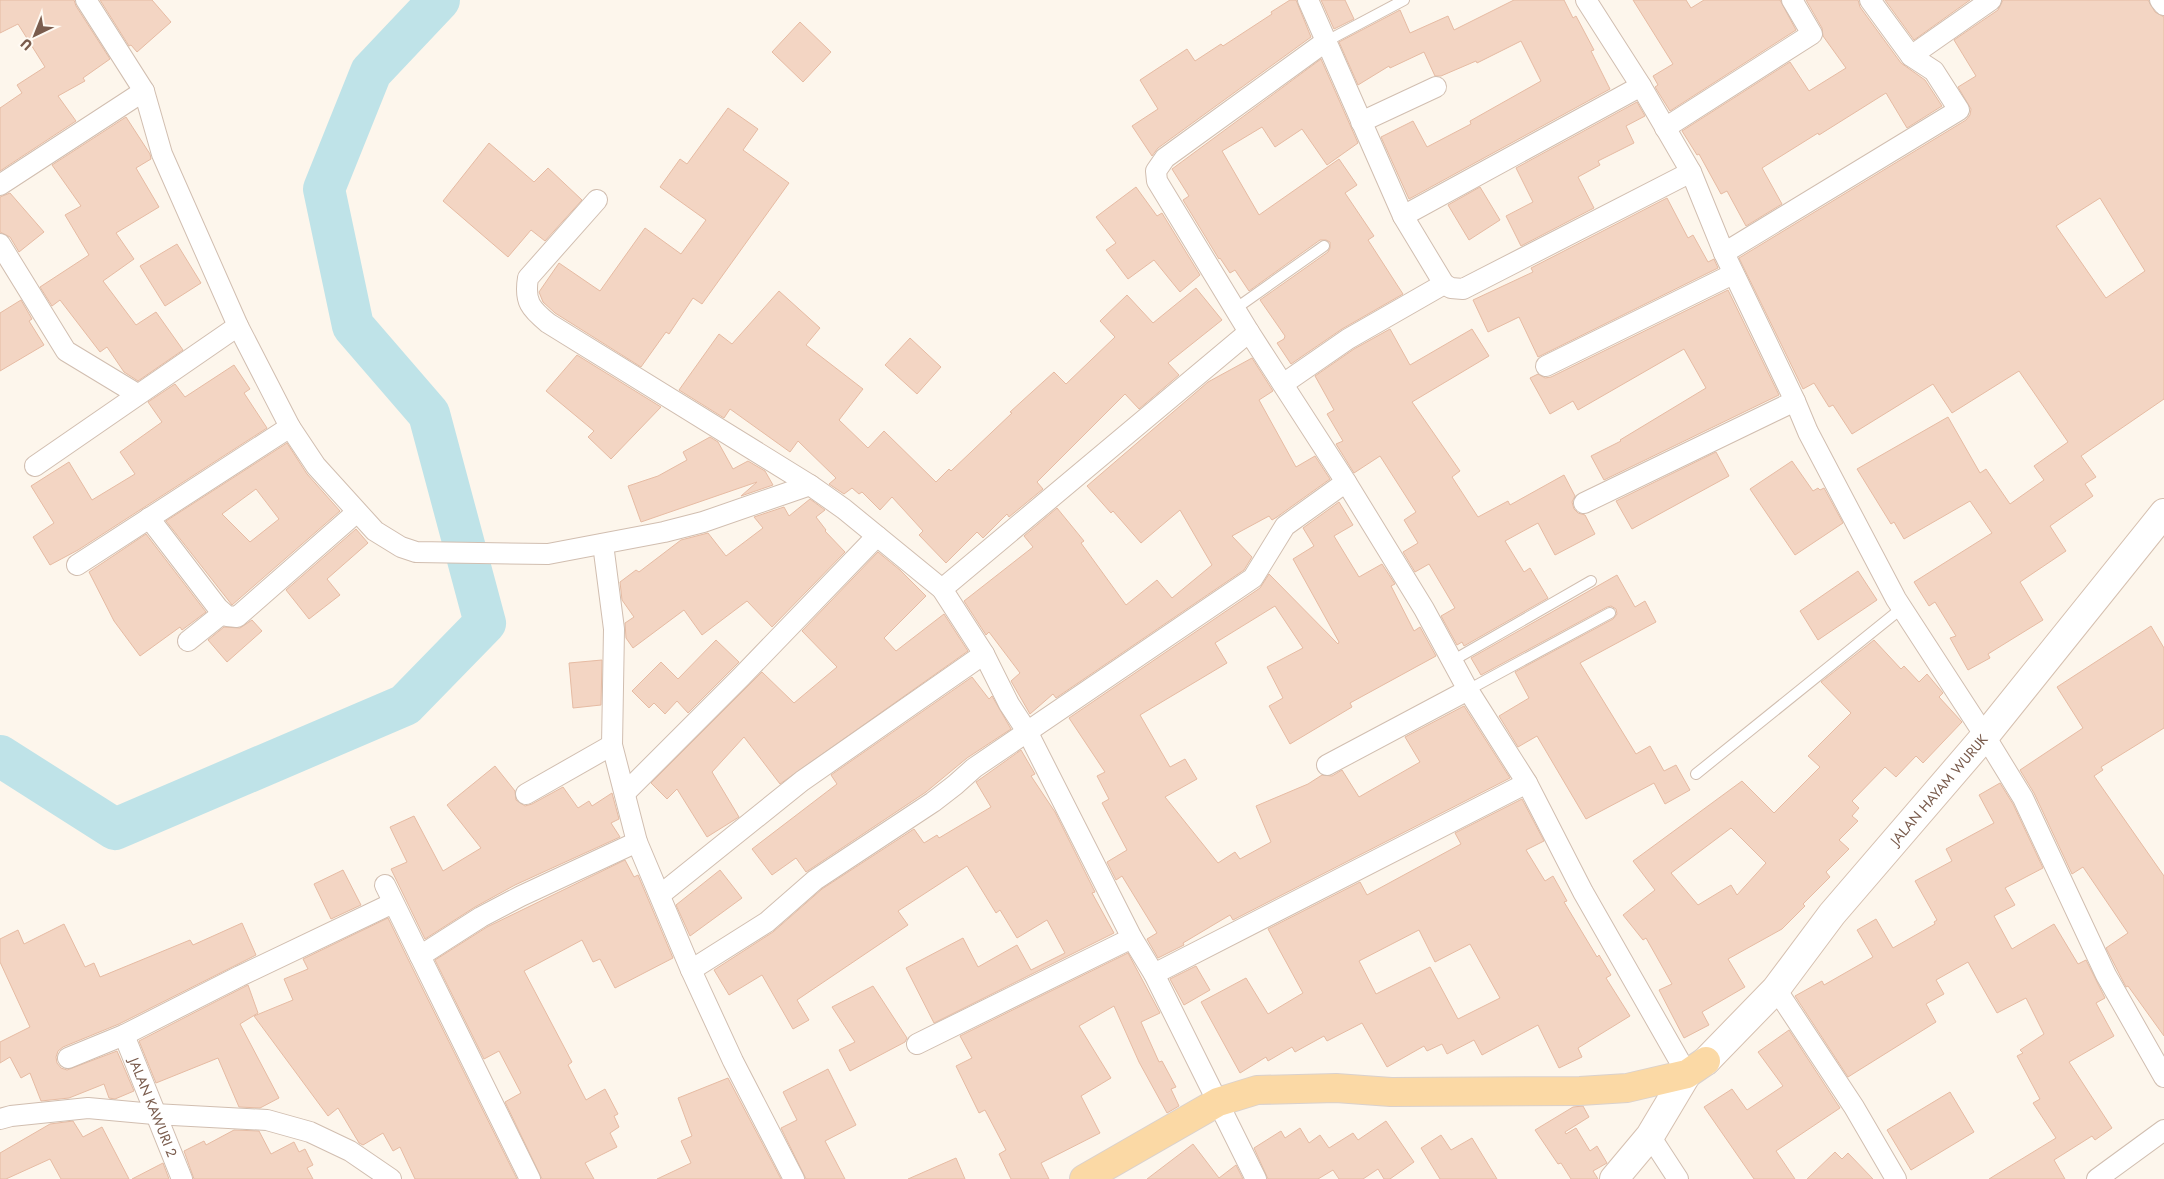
<svg xmlns="http://www.w3.org/2000/svg" width="2164" height="1179" viewBox="0 0 2164 1179" font-family="Jost,sans-serif">
<style>
.lines{fill:none;stroke-linecap:round;stroke-linejoin:round}
.river{stroke:#bfe3e8;stroke-width:42}
.building{fill:#f3d5c3;stroke:#e6bba3;fill-rule:evenodd}
.lane-casing{stroke:#d1beb0;stroke-width:12}
.street-casing{stroke:#d1beb0;stroke-width:22}
.secondary-casing{stroke:#d6c0b0;stroke-width:30}
.primary-casing{stroke:#dad1cd;stroke-width:30}
.lane{stroke:#fff;stroke-width:10}
.street{stroke:#fff;stroke-width:20}
.secondary{stroke:#fff;stroke-width:28}
.primary{stroke:#fbd9a5;stroke-width:28}
.labels{text-anchor:middle;dominant-baseline:central;stroke-width:5;stroke-linejoin:round;paint-order:stroke}
.street-label{font-size:14px;fill:#7a5c4d;stroke:#fffaf3}
</style>
<rect width="100%" height="100%" fill="#fdf6ec"/>
<g class="lines">
<path class="river" d="M0 756 115 829 405 705 485 623 429 414 353 326 324 189 371 72 439 0"/>
</g>
<path class="building" d="M0 0H74L76 6 110 59 83 78 85 81 58 96 76 121 0 171V108L22 93 17 85 45 67 18 24 0 33Z
M100 0H152L171 22 137 52 131 45 129 46Z
M1290 0H1296L1311 37 1158 148 1152 156 1132 126 1158 109 1140 80 1187 49 1195 61 1221 44 1223 46 1272 14 1271 12Z
M1321 0H1345L1354 19 1334 29Z
M1514 0H1564L1573 18 1576 16 1594 50 1591 51 1610 89 1409 199 1381 137 1413 121 1427 147 1471 124 1470 121 1541 81 1521 41 1477 63 1476 61 1441 76H1435L1424 52 1390 68 1389 66 1358 85 1339 42 1400 10 1410 33 1448 16 1454 30Z
M1633 0H1686L1691 8 1704 0H1780L1796 30 1670 111 1655 87 1658 85 1653 76 1673 64Z
M1806 0H1858L1860 7 1901 63 1925 80 1942 106 1907 128 1886 93 1819 135 1818 133 1762 168 1782 204 1746 226 1727 191 1721 194 1699 154 1697 155 1682 131 1790 62 1809 91 1846 68 1823 36 1822 28Z
M1885 0H1970L1914 40Z
M2003 0H2148L2155 12 2164 17V399L2081 456 2096 477 2085 484 2093 496 2050 526 2066 551 2020 582 2043 620 1988 654 1990 658 1968 670 1950 638 1956 636 1935 602 1929 606 1914 582 1992 533 1970 501 1904 539 1894 522 1891 524 1857 469 1948 417 1980 473 1986 469 2010 504 2044 480 2034 466 2068 442 2019 371 1952 413 1933 384 1852 434 1833 405 1829 407 1814 383 1803 389 1739 258 1966 120 1970 115 1971 109 1958 87 1976 76 1954 40 1998 10ZM2100 198 2145 271 2106 298 2056 226Z
M800 22 831 52 803 82 772 52Z
M1321 59 1358 143 1327 165 1302 129 1275 147 1262 127 1222 151 1259 215 1339 159 1357 185 1345 193 1374 236 1368 240 1403 294 1342 329 1291 364 1277 343 1284 339 1285 336 1260 300 1328 252 1330 248V242L1326 240H1320L1249 291 1235 270 1230 273 1220 258 1219 259 1183 200 1189 196 1172 169Z
M1637 102 1645 116 1626 126 1634 143 1598 161 1600 165 1578 177 1594 208 1521 246 1506 216 1533 202 1516 168Z
M728 108 758 129 743 150 789 183 702 304 693 298 669 334 666 332 641 367 555 313 543 302 539 292 559 263 600 291 645 228 681 254 706 220 660 187 680 159 687 164Z
M126 117 150 154 151 159 136 168 159 207 116 233 134 259 103 281 136 325 156 312 183 350 138 381 124 372 107 347 100 352 60 300 52 306 40 287 89 255 65 215 81 206 52 165Z
M489 143 534 182 548 168 582 200 545 241 531 230 508 257 443 201Z
M1136 187 1157 216 1162 213 1200 275 1180 292 1154 260 1128 279 1106 250 1116 243 1096 217Z
M1480 187 1500 220 1469 240 1448 205Z
M10 193 44 232 19 252 10 237 0 232V197Z
M1667 198 1688 238 1693 235 1708 262 1714 259 1718 268 1538 357 1519 317 1488 332 1473 300 1533 272 1531 268Z
M177 244 201 283 165 306 140 266Z
M1196 288 1222 320 1168 363 1179 375 1139 409 1125 394 1037 482 1043 489 1009 517 1007 514 983 538 977 532 946 563 919 535 923 531 892 497 880 510 862 492 859 494 852 488 844 494 829 484 836 478 798 441 790 452 730 409 724 418 679 390 719 334 732 344 779 291 820 328 806 345 863 389 839 420 868 448 884 431 936 482 949 469 951 471 1012 413 1010 412 1054 372 1066 384 1115 337 1100 321 1127 295 1153 323Z
M1728 290 1779 395 1604 480 1591 456 1621 441 1620 440 1706 388 1684 349 1578 410 1573 401 1550 414 1530 378 1538 374 1545 378 1551 377Z
M21 300 32 319 29 321 44 345 0 371V313Z
M1390 329 1410 365 1472 329 1489 356 1412 402 1460 471 1452 477 1478 517 1508 501 1510 505 1564 475 1575 496 1572 502 1574 509 1578 513 1585 515 1595 534 1555 555 1538 523 1505 541 1524 572 1530 568 1548 598 1464 646 1462 642 1457 645 1441 616 1455 608 1429 564 1415 572 1403 552 1418 543 1404 520 1416 512 1380 456 1354 473 1336 444 1343 441 1327 414 1334 410 1315 376 1354 349Z
M910 338 941 367 917 394 885 365Z
M577 355 661 407 611 459 588 437 594 431 546 391Z
M1252 358 1273 391 1259 400 1296 467 1315 456 1330 479 1277 517 1272 520 1269 516 1232 536 1252 557 1244 570 1056 698 1053 694 1030 714 1011 681 1020 673 989 632 986 635 964 601 1033 547 1024 536 1057 508 1084 541 1081 543 1126 605 1157 580 1172 598 1212 565 1180 510 1141 543 1113 511 1111 513 1087 486 1208 382Z
M234 365 250 389 244 393 267 428 78 550 50 565 33 537 54 523 31 486 69 462 92 500 135 474 120 452 162 422 148 402 175 384 185 397Z
M710 437 718 442 733 469 748 461 765 471 773 485 741 496 757 482 641 522 628 486 658 476 687 460 683 452Z
M287 443 307 474 340 511 232 605 166 521ZM256 489 279 519 250 542 222 514Z
M1716 452 1729 476 1632 529 1616 501Z
M1792 461 1813 491 1818 488 1820 490 1824 488 1843 523 1795 555 1750 489Z
M810 499 825 510 816 517 826 530 825 531 845 552 772 627 747 601 702 635 684 610 633 648 626 638 625 623 634 617 622 600 620 582 636 570 639 572 681 540 708 533 726 556 763 528 754 517 784 507 789 516Z
M1339 502 1353 525 1334 536 1359 577 1382 564 1395 584 1391 586 1414 631 1420 627 1436 656 1350 703 1352 707 1290 744 1269 706 1283 698 1267 667 1303 648 1275 606 1215 643 1227 663 1140 715 1170 767 1185 759 1197 779 1165 797 1218 863 1235 852 1240 859 1271 842 1256 806 1308 784 1322 775 1332 776 1342 770 1359 797 1420 762 1405 737 1464 706 1510 778 1233 920 1230 915 1183 943 1184 945 1158 958 1147 939 1157 933 1122 876 1116 880 1107 862 1127 850 1102 803 1109 799 1097 776 1105 772 1069 718 1260 588 1269 574 1338 644 1339 642 1293 559 1314 546 1303 528Z
M356 529 368 543 327 579 340 595 309 619 286 590Z
M146 534 206 612 182 630 180 627 140 656 114 621 89 572Z
M878 552 900 570 926 596 884 638 896 651 944 614 968 651 780 784 744 737 712 772 739 817 707 837 677 789 667 799 651 783 762 672 794 703 837 667 802 631Z
M1858 571 1877 600 1818 640 1800 611Z
M1617 575 1635 607 1645 601 1656 622 1580 663 1636 754 1650 746 1664 771 1676 765 1690 790 1665 804 1654 783 1586 819 1537 736 1518 747 1499 716 1529 698 1515 672 1613 619 1617 614 1616 609 1611 606 1607 607 1481 675 1471 658Z
M252 620 262 631 227 662 208 640 224 627 240 628Z
M2151 626 2164 648V728L2101 767 2103 770 2094 776 2164 876V1036L2128 986 2126 987 2106 948 2128 933 2083 867 2072 874 2034 793 2020 770 2083 728 2057 687Z
M716 640 739 662 688 713 677 701 665 714 654 703 649 708 632 691 661 662 678 679Z
M1874 640 1901 669 1904 666 1919 682 1927 674 1943 693 1939 697 1962 722 1923 763 1916 756 1896 777 1885 767 1852 801 1859 808 1852 816 1858 821 1839 840 1849 849 1826 872 1830 877 1803 904 1805 906 1782 929 1728 959 1745 987 1702 1012 1709 1025 1684 1038 1659 990 1672 984 1646 938 1643 940 1623 915 1655 890 1633 861 1742 781 1774 813 1820 767 1808 756 1851 713 1821 682ZM1731 828 1766 863 1737 895 1731 885 1698 905 1671 873Z
M602 660 601 705 573 708 569 663Z
M972 677 989 699 992 696 1011 729 967 758 926 792 806 872 796 858 772 875 752 849 837 784 831 775Z
M1021 750 1035 774 1031 776 1055 812 1095 892 1092 893 1114 933 934 1023 906 968 963 938 978 967 1017 945 1031 970 1065 953 1047 920 1017 938 1000 910 996 913 967 866 898 911 908 925 797 1000 809 1020 793 1029 762 975 729 995 714 970 773 932 822 889 914 829 924 843 937 835 939 838 991 807 976 782Z
M495 766 515 791 516 800 525 806 532 804 563 787 578 808 589 801 592 806 612 793 619 819 611 823 620 837 515 885 475 907 425 939 391 869 407 862 390 827 414 816 443 871 481 848 447 805Z
M2000 783 2013 804 2043 868 2005 888 2015 905 1994 916 2012 949 2054 924 2078 964 2086 960 2105 998 2096 1003 2114 1036 2069 1062 2112 1128 2095 1140 2092 1136 2054 1160 2065 1179H1989L2056 1138 2033 1103 2040 1099 2017 1056 2023 1053 2020 1050 2044 1034 2026 998 1997 1013 1968 962 1936 980 1944 994 1926 1004 1936 1022 1848 1077 1795 996 1822 981 1824 985 1873 957 1857 930 1876 919 1893 948 1935 924 1934 922 1937 920 1915 881 1952 861 1946 849 1994 823 1979 795Z
M1522 799 1544 841 1526 850 1545 881 1553 876 1567 901 1564 902 1597 957 1599 955 1611 975 1606 978 1630 1016 1578 1048 1582 1057 1559 1068 1538 1025 1482 1055 1474 1040 1447 1054 1442 1044 1427 1051 1424 1046 1387 1067 1362 1023 1327 1041 1324 1036 1295 1052 1292 1047 1268 1061 1266 1057 1240 1073 1201 1002 1246 978 1268 1014 1303 993 1268 929 1360 882 1367 895 1461 844 1455 833ZM1419 930 1435 962 1470 944 1500 998 1458 1019 1430 967 1376 994 1359 961Z
M625 860 634 877 638 875 673 958 615 988 600 959 593 962 582 940 524 971 572 1062 568 1065 586 1100 605 1089 618 1114 614 1116 619 1127 610 1133 617 1147 585 1163 594 1179H542L505 1102 521 1093 499 1051 484 1059 435 960 487 927Z
M343 870 361 905 331 919 314 884Z
M720 870 742 898 690 936 676 905Z
M388 918 409 961 517 1179H415L400 1147 393 1151 383 1133 363 1145 359 1143 338 1108 328 1116 254 1016 293 1000 284 979 308 969 303 959Z
M242 923 256 955 119 1024 63 1047 58 1051 56 1057 57 1063 61 1068 67 1070 117 1051 134 1091 115 1099 109 1098 104 1084 69 1098 41 1101 30 1073 21 1078 10 1057 0 1063V1042L30 1027 0 962V939L18 930 24 944 64 924 85 967 94 963 100 977 190 940 193 945Z
M1128 953 1160 1013 1141 1022 1159 1062 1162 1061 1176 1087 1171 1089 1179 1106 1167 1113 1139 1062 1114 1006 1079 1026 1111 1078 1081 1096 1100 1133 1041 1163 1049 1179H1011L999 1154 1006 1150 985 1110 979 1113 956 1066 972 1058 960 1036Z
M1196 966 1210 990 1184 1005 1170 979Z
M248 985 258 1013 240 1024 279 1098 260 1108 239 1107 218 1058 156 1083 139 1041Z
M873 986 907 1038 905 1042 850 1071 839 1050 855 1042 832 1007Z
M1789 1030 1840 1108 1776 1151 1795 1179H1754L1704 1107 1732 1089 1747 1110 1783 1086 1758 1052Z
M828 1069 856 1125 825 1141 845 1179H806L781 1128 797 1120 783 1092Z
M728 1078 781 1179H657L691 1163 681 1141 692 1136 678 1098Z
M1950 1092 1974 1132 1911 1170 1887 1130Z
M1583 1106 1589 1117 1565 1132 1566 1134 1576 1128 1590 1151 1597 1146 1607 1163 1593 1171 1598 1179H1571L1561 1163 1558 1164 1535 1130 1573 1107Z
M73 1121 83 1137 102 1127 129 1179H61L50 1159 6 1179H0V1153L50 1124Z
M1386 1121 1414 1162 1390 1179H1384L1378 1169 1363 1179H1339L1333 1170 1318 1179H1268L1254 1148 1281 1131 1285 1138 1300 1128 1309 1143 1320 1135 1329 1148 1353 1133 1358 1140Z
M234 1130 259 1131 271 1154 294 1142 299 1152 305 1149 313 1165 307 1168 313 1179H194L184 1151 204 1141 206 1145Z
M1441 1135 1451 1150 1472 1138 1497 1179H1440L1421 1148Z
M1193 1144 1219 1178 1236 1165 1243 1179H1147Z
M1835 1152 1842 1159 1848 1153 1873 1179H1807Z
M956 1158 965 1179H908Z
M163 1163 169 1179H132Z"/>
<g class="lines">
<defs>
<path id="lane" d="M1325 42 1404 0
M1235 309 1324 246
M1452 661 1591 581
M1468 690 1610 613
M1696 774 1902 608"/>
<g id="street">
<path d="M86 0 144 91 162 154 238 326 290 427 316 466 375 531 401 547 416 552 548 554 664 532 703 522 810 485"/>
<path d="M1308 0 1403 216 1444 284"/>
<path d="M1586 0 1641 86 1691 172 1724 253 1795 401 1808 432 1896 599 1985 736 2023 798 2106 975 2164 1077"/>
<path d="M2160 0 2164 5"/>
<path d="M1325 42 1165 158 1156 171 1157 181 1249 332 1346 482 1424 609 1468 690 1527 783 1583 892 1687 1074"/>
<path d="M1911 56 1991 0"/>
<path d="M1361 122 1436 87"/>
<path d="M1665 128 1812 34 1792 0"/>
<path d="M0 185 144 91"/>
<path d="M597 200 528 278C524 302 531 309 548 323L810 485 844 509 942 589 984 654 1009 704 1028 733 1132 938 1154 974 1256 1179"/>
<path d="M1403 216 1641 86"/>
<path d="M0 244 66 351 137 394"/>
<path d="M1724 253 1959 110 1934 71 1911 56 1870 0"/>
<path d="M1546 366 1733 274"/>
<path d="M1283 384 1348 339 1444 284 1451 288 1463 289 1691 172"/>
<path d="M35 466 238 326"/>
<path d="M1584 503 1795 401"/>
<path d="M149 518 218 608 227 616 237 617 357 512"/>
<path d="M603 544 614 629 612 745 637 842 691 970 733 1061 794 1179"/>
<path d="M77 565 290 427"/>
<path d="M942 589 1249 332"/>
<path d="M188 641 223 613"/>
<path d="M1327 765 1468 690"/>
<path d="M626 792 741 677 877 536"/>
<path d="M526 794 612 745"/>
<path d="M385 885 420 956"/>
<path d="M660 895 802 781 984 654"/>
<path d="M691 970 767 922 815 880 933 802 955 785 974 768 1253 578 1285 526 1346 482"/>
<path d="M1154 974 1527 783"/>
<path d="M1776 989 1854 1107 1896 1179"/>
<path id="s1" d="M124 1035 182 1179"/>
<path d="M917 1044 1132 938"/>
<path d="M68 1058 124 1035 240 976 393 903"/>
<path d="M0 1119 11 1116 88 1108 154 1114 267 1120 310 1132 350 1151 391 1179"/>
<path d="M1650 1136 1678 1179"/>
<path d="M530 1179 420 956 481 917 521 896 637 842"/>
<path d="M2097 1179 2164 1130"/>
</g>
<g id="secondary">
<path id="s2" d="M1706 1061 1776 989 1832 914 1985 736 2164 513"/>
<path d="M1614 1179 1650 1136 1687 1074"/>
</g>
<path id="primary" d="M1084 1179 1218 1102 1257 1090 1336 1088 1391 1092 1580 1091 1627 1088 1687 1074 1706 1061"/>
</defs>
<use href="#lane" class="lane-casing"/>
<use href="#street" class="street-casing"/>
<use href="#secondary" class="secondary-casing"/>
<use href="#primary" class="primary-casing"/>
<use href="#lane" class="lane"/>
<use href="#street" class="street"/>
<use href="#secondary" class="secondary"/>
<use href="#primary" class="primary"/>
</g>
<g class="labels">
<g class="street-label">
<text stroke="none"><textPath href="#s2" startOffset="358">JALAN HAYAM WURUK</textPath></text>
<text stroke="none"><textPath href="#s1" startOffset="78">JALAN KAWURI 2</textPath></text>
</g>
</g>
<g transform="translate(35 35) rotate(223)" stroke="#fffaf3" stroke-width="4" paint-order="stroke">
<path d="M0-4L9 19L0 12L-9 19Z" fill="#7a5c4d"/>
<text y="-8" font-size="14" font-weight="bold" text-anchor="middle" fill="#7a5c4d">U</text>
</g>
</svg>
